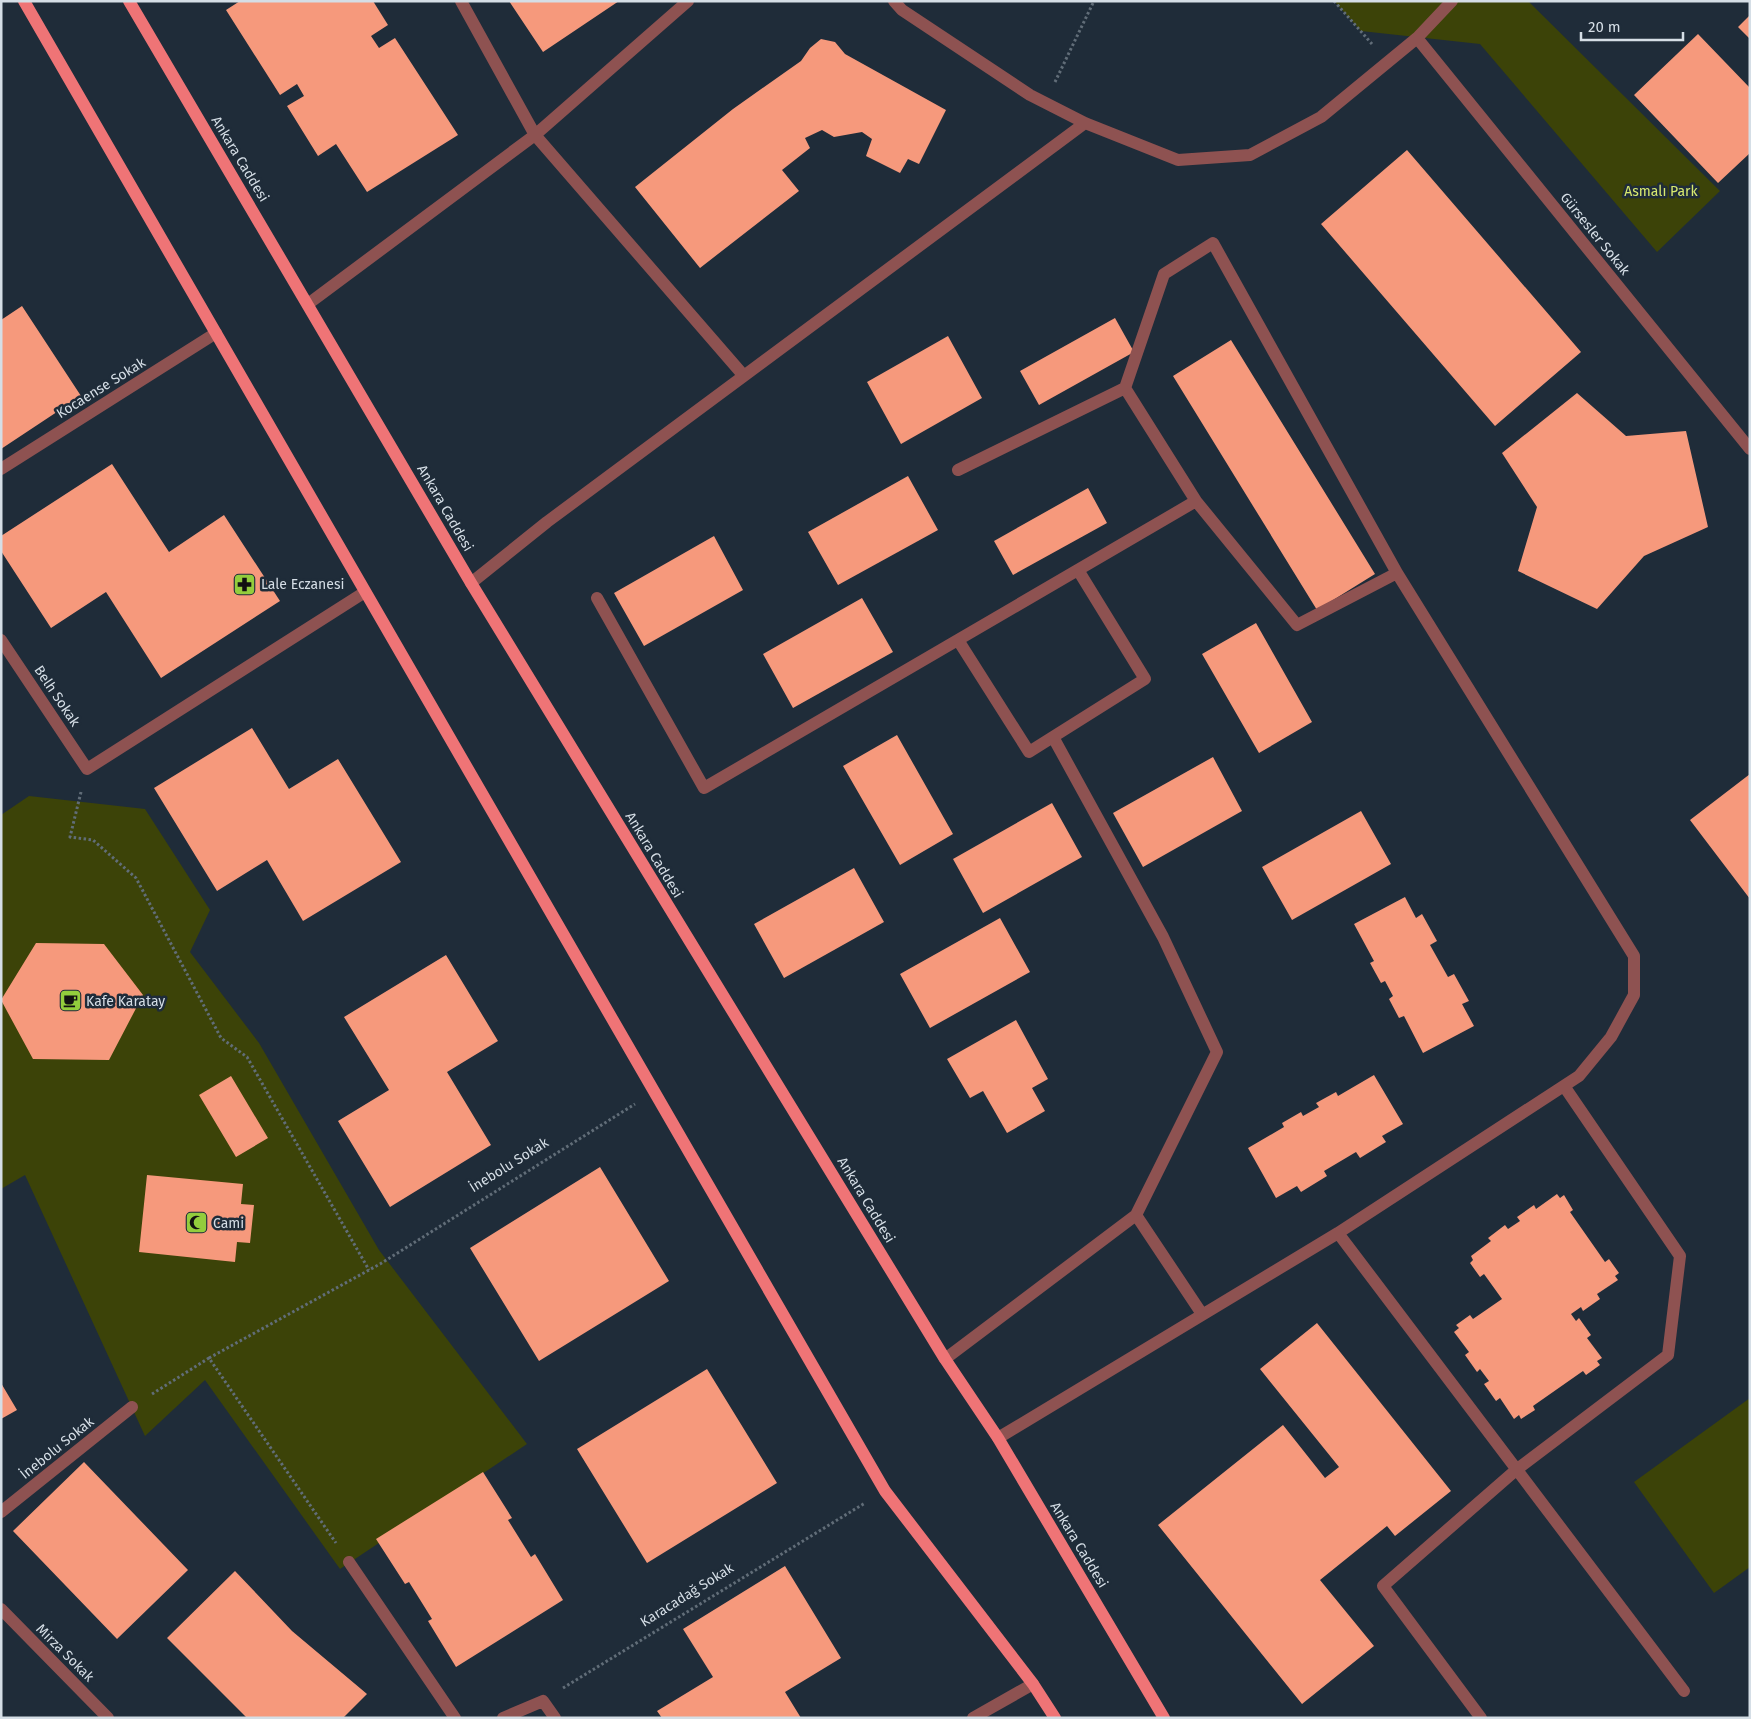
<svg xmlns="http://www.w3.org/2000/svg" width="1751" height="1719" viewBox="0 0 1751 1719" font-family="'Fira Sans',sans-serif">
<style>
.green{fill:#3c4308}
.building{fill:#f6997c}
.lines{fill:none;stroke-linecap:round;stroke-linejoin:round}
.path{stroke:#616d78;stroke-width:3;stroke-dasharray:2.5 2.5;stroke-linecap:butt}
.street{stroke:#8e5251;stroke-width:12}
.primary{stroke:#ef7476;stroke-width:12}
.labels{text-anchor:middle;dominant-baseline:central;stroke-width:5;stroke-linejoin:round;paint-order:stroke}
.street-label{font-size:14px;fill:#d5dee6;stroke:#1f2c39}
.park-label{font-size:14px;fill:#d8ea6f;stroke:#1f2c39}
.poi-label{font-size:14px;fill:#d5dee6;stroke:#1f2c39;text-anchor:start}
</style>
<rect width="100%" height="100%" fill="#1f2c39"/>
<path class="green" d="M1334 1H1528L1720 191 1657 252 1480 44 1361 31Z
M29 796 145 809 210 910 190 952 259 1043 379 1250 527 1444 340 1569 205 1380 145 1436 25 1175 1 1189V815Z
M1750 1398V1567L1714 1593 1634 1482Z"/>
<path class="building" d="M240 1H373L388 25 371 36 379 48 395 38 458 135 367 192 336 144 318 156 287 106 304 96 297 84 280 95 226 10Z
M509 1H619L543 52Z
M1750 15V39L1738 27Z
M1698 34 1750 88V153L1718 183 1634 95Z
M821 39 835 42 845 54 946 110 919 164 908 159 900 173 866 156 872 139 862 132 834 137 822 130 805 138 810 148 782 170 799 191 700 268 635 187 733 109 801 61 810 48Z
M1407 150 1581 352 1495 426 1321 224Z
M22 306 81 396 1 449V320Z
M1115 318 1134 352 1039 405 1020 371Z
M948 336 982 398 901 444 867 382Z
M1231 340 1375 574 1317 610 1173 376Z
M1577 393 1626 436 1686 431 1708 527 1644 556 1597 609 1518 571 1537 507 1502 453Z
M112 464 169 552 224 515 280 601 161 678 106 592 51 628 1 551V536Z
M908 476 938 530 838 585 808 532Z
M1088 488 1107 523 1013 575 994 541Z
M714 536 743 590 644 646 614 593Z
M862 598 893 652 793 708 763 654Z
M1256 623 1312 722 1259 753 1202 654Z
M252 728 289 789 338 759 401 862 303 921 267 860 217 891 154 788Z
M897 735 953 834 900 865 843 766Z
M1213 757 1242 811 1143 867 1113 813Z
M1750 774V899L1690 820Z
M1052 803 1082 857 983 913 953 859Z
M1361 811 1391 864 1292 920 1262 867Z
M854 868 884 922 784 978 754 924Z
M1405 897 1416 918 1422 914 1437 941 1430 945 1448 977 1454 974 1469 1001 1462 1004 1474 1026 1423 1053 1404 1016 1399 1018 1389 999 1393 996 1385 981 1381 983 1370 963 1374 961 1354 924Z
M1000 918 1030 972 930 1028 900 974Z
M36 943 104 944 143 995 109 1060 33 1059 1 1000Z
M446 955 498 1041 447 1072 491 1145 390 1207 338 1121 389 1090 344 1017Z
M1016 1020 1048 1079 1032 1088 1045 1111 1007 1133 983 1091 970 1098 947 1059Z
M1374 1075 1403 1124 1382 1136 1386 1142 1360 1158 1356 1152 1324 1171 1327 1176 1301 1192 1297 1186 1276 1198 1248 1148 1284 1127 1282 1123 1301 1112 1303 1116 1319 1107 1316 1103 1336 1092 1338 1096Z
M231 1076 268 1138 236 1157 199 1095Z
M600 1167 669 1281 539 1361 470 1248Z
M147 1175 243 1184 241 1204 254 1205 250 1243 237 1242 235 1262 139 1252Z
M1557 1194 1560 1198 1564 1195 1573 1210 1570 1212 1605 1262 1609 1259 1619 1273 1615 1276 1618 1280 1597 1294 1600 1299 1583 1311 1581 1307 1571 1314 1576 1321 1579 1318 1591 1335 1587 1338 1602 1358 1597 1361 1600 1365 1586 1375 1583 1371 1533 1406 1535 1410 1521 1419 1519 1415 1514 1419 1500 1398 1496 1401 1484 1384 1489 1381 1480 1369 1477 1372 1465 1355 1469 1352 1454 1332 1459 1328 1456 1325 1470 1315 1473 1319 1502 1299 1484 1274 1480 1277 1470 1263 1473 1260 1471 1256 1491 1241 1488 1238 1505 1225 1508 1229 1520 1221 1517 1217 1534 1205 1536 1209Z
M1317 1323 1451 1491 1395 1536 1387 1526 1320 1580 1374 1646 1302 1704 1158 1525 1283 1425 1325 1478 1339 1467 1260 1369Z
M707 1369 777 1483 647 1563 577 1449Z
M1 1383 17 1410 1 1419Z
M84 1462 188 1570 117 1639 13 1531Z
M483 1472 512 1518 508 1520 531 1557 535 1554 563 1600 456 1667 428 1621 432 1619 409 1582 405 1584 376 1539Z
M785 1566 841 1658 785 1692 801 1718H662L657 1711 713 1677 683 1629Z
M235 1571 292 1631 367 1694 343 1718H247L167 1638Z"/>
<g class="lines">
<path class="path" d="M1334 1 1372 44
M1055 82 1094 1
M81 792 70 837 93 840 136 878 221 1038 247 1057 369 1270
M209 1358 380 1264 635 1104
M152 1394 209 1358 336 1543
M563 1688 865 1503"/>
<path class="street" d="M461 1 535 135 744 376
M894 1 902 10 1030 95 1085 123 1178 160 1250 155 1321 117 1417 38 1452 1
M1417 38 1750 449
M308 304 535 135 688 1
M1125 388 1164 274 1213 243 1397 573
M1 469 216 333
M471 583 547 522 1085 123
M597 598 704 788 1196 501 1125 388 958 470
M1 640 87 769 365 592
M958 640 1029 752 1145 679 1078 570
M1136 1215 1202 1314
M1338 1233 1684 1691
M945 1359 1136 1215 1217 1052 1163 937 1053 737
M998 1438 1338 1233 1579 1076 1611 1037 1634 995V956L1397 573 1297 625 1196 501
M1 1512 132 1407
M349 1562 455 1718
M1 1609 108 1718
M503 1718 543 1701 555 1718
M973 1718 1033 1684
M1481 1718 1383 1586 1516 1470 1668 1355 1680 1256 1564 1086"/>
<path class="primary" d="M24 1 885 1491 1033 1684 1055 1718
M129 1 471 583 945 1359 998 1438 1164 1718"/>
</g>
<defs>
<symbol id="pharmacy-square" viewBox="-11 -11 22 22"><rect x="-9" y="-9" width="18" height="18" rx="4" fill="#93cd3d" stroke="#1f2c39"/><path d="M-2-6h4v4h4v4h-4v4h-4v-4h-4v-4h4Z" fill="#111"/></symbol>
<symbol id="cafe-square" viewBox="-11 -11 22 22"><rect x="-9" y="-9" width="18" height="18" rx="4" fill="#93cd3d" stroke="#1f2c39"/><path d="M-5.5-4.5H6V0H3Q3 3.5 0 3.5H-2.5Q-5.5 3.5-5.5 0ZM3-3.2v2h1.7v-2ZM-6 4.5H4V6H-6Z" fill="#111"/></symbol>
<symbol id="mosque-square" viewBox="-11 -11 22 22"><rect x="-9" y="-9" width="18" height="18" rx="4" fill="#93cd3d" stroke="#1f2c39"/><path d="M3.5-4.9A6 6 0 1 0 3.5 4.9A5 5 0 1 1 3.5-4.9Z" fill="#111"/></symbol>
</defs>
<g fill-rule="evenodd">
<use href="#pharmacy-square" x="232" y="572" width="25" height="25"/>
<use href="#cafe-square" x="58" y="988" width="25" height="25"/>
<use href="#mosque-square" x="184" y="1210" width="25" height="25"/>
</g>
<g class="labels">
<g class="street-label">
<text transform="translate(240 159) rotate(59)">Ankara Caddesi</text>
<text transform="translate(1595 234) rotate(51)">Gürsesler Sokak</text>
<text transform="translate(101 388) rotate(-32)">Kocaense Sokak</text>
<text transform="translate(445 508) rotate(60)">Ankara Caddesi</text>
<text transform="translate(57 696) rotate(56)">Belh Sokak</text>
<text transform="translate(654 855) rotate(59)">Ankara Caddesi</text>
<text transform="translate(509 1165) rotate(-32)">İnebolu Sokak</text>
<text transform="translate(866 1200) rotate(59)">Ankara Caddesi</text>
<text transform="translate(57 1448) rotate(-39)">İnebolu Sokak</text>
<text transform="translate(1079 1545) rotate(59)">Ankara Caddesi</text>
<text transform="translate(687 1595) rotate(-32)">Karacadağ Sokak</text>
<text transform="translate(65 1653) rotate(45)">Mirza Sokak</text>
</g>
<g class="park-label">
<text x="1661" y="191">Asmalı Park</text>
</g>
<g class="poi-label">
<text x="261" y="584">Lale Eczanesi</text>
<text x="86" y="1001">Kafe Karatay</text>
<text x="213" y="1223">Cami</text>
</g>
</g>
<rect width="1751" height="1719" fill="none" stroke="#d5dee6" stroke-width="5"/>
<path d="M1581 32v8h102v-8" fill="none" stroke="#d5dee6" stroke-width="2.5"/>
<text x="1588" y="32" font-size="15" fill="#d5dee6" stroke="#1f2c39" stroke-width="4" paint-order="stroke">20 m</text>
</svg>
